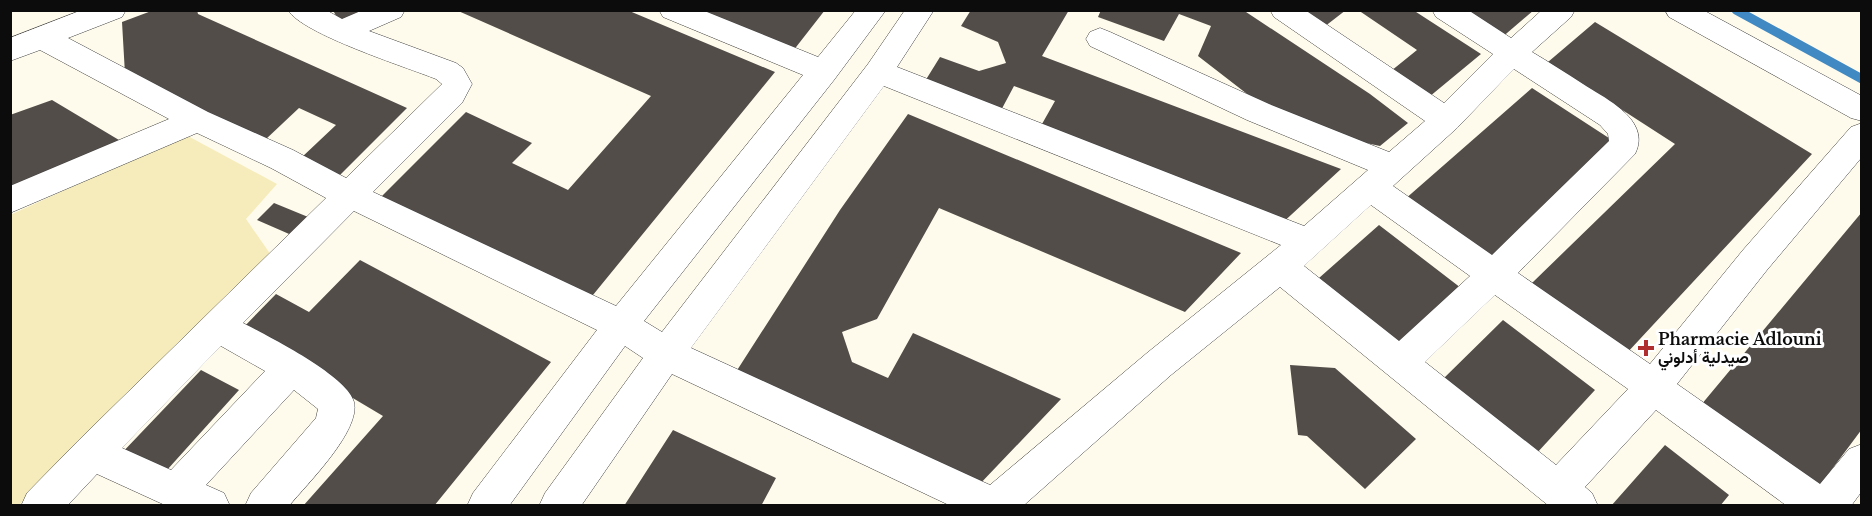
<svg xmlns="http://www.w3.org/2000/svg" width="1872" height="516" viewBox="0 0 1872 516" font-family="'Libre Baskerville',Vazirmatn,serif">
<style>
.sand{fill:#f6ecbb}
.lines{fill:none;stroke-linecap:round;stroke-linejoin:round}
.stream{stroke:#4089c3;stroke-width:9}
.building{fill:#534d49}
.minor-casing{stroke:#3f3f3f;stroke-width:1}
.minor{fill:#fff;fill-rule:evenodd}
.poi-dot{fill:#b12e2e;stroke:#fff;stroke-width:2}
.labels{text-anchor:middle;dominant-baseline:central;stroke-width:6;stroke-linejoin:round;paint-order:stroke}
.poi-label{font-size:16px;font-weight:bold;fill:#0c0c0c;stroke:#fff;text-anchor:start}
</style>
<rect width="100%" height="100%" fill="#fefbec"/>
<path class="sand" d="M186 135 277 184 246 219 271 255 18 506 10 505V215Z"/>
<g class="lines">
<path class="stream" d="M1736 10 1862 79"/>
</g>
<path class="building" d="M154 10H197L198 14 407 108 339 176 301 158 336 125 299 108 265 140 125 74 122 22Z
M333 10H374L340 24Z
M456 10H627L775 72 584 306 377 201 466 112 532 143 512 163 568 190 651 96Z
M690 10H825L793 51Z
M971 10H1069L1042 56 1341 169 1279 226 1038 131 1055 101 1014 86 998 116 922 86 940 57 979 71 1006 63 998 42 961 26Z
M1101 10H1243L1370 94 1408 123 1380 146 1324 134 1282 121 1198 56 1211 26 1179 14 1164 41 1098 17Z
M1300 10H1346L1324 27Z
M1358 10H1413L1481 54 1429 97 1391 71 1417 50Z
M1456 10H1534L1500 39Z
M1595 22 1812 154 1626 354 1532 283 1675 144 1548 62Z
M1532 88 1615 142 1488 263 1404 200Z
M52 100 124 143 10 187V115Z
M908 114 1241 253 1185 312 939 208 877 319 842 332 852 362 888 378 913 333 1061 399 977 487 734 375 840 210Z
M274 203 313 219 296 237 257 220Z
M1862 212V429L1812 496 1696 411Z
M1379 225 1461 288 1401 345 1319 278Z
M360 260 551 362 434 506H303L383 416 240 331 276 294 309 312Z
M1503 320 1595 390 1536 454 1443 379Z
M1290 365 1335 368 1416 439 1365 489 1307 436 1298 435Z
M201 370 239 390 158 480 118 457Z
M673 430 776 478 761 506H624Z
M1665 445 1729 495 1720 506H1611Z"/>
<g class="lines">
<defs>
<path id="minor" d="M82 10H126L122 17 68 38 208 112 293 150 346 178 442 84 436 79C406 67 302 34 288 10H326L342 19 363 10H405L401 17 369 31 456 63 463 68 472 84 462 103 373 192 616 306 803 75 663 17 659 10H702L818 57 856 10H886L834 80 644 321 662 332 868 64 905 10H934L897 67 1304 226 1368 170 1247 120 1090 46 1086 39 1090 32 1100 28 1110 32 1269 104 1389 152 1425 121 1274 17 1270 10H1305L1444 103 1493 54 1436 17 1432 10H1468L1511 38 1542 10H1575L1571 17 1532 52C1549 62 1566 73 1583 84 1606 99 1652 120 1635 154L1518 273 1650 364 1743 250 1851 127 1862 123V157L1767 270 1677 384 1820 484 1849 449 1862 444V491L1851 506H1787L1656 410 1585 487 1592 493 1598 506H1549L1280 287 1171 375 1023 506H951L672 374 581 506H539L545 493 643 358 625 346 509 506H467L473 493 597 330 354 211 243 323C268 336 348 376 354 402 361 431 307 484 289 506H245L251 493 316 418 318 409 294 390 206 485 224 493 230 506H167L97 474 67 506H21L27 493 78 441 326 198 271 168 197 133 10 213V186L169 119 40 50 10 61V38ZM1514 69 1600 125 1608 134 1609 141 1492 255 1393 186 1457 128ZM884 86 1281 245 1147 353 990 485 691 348ZM1371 205 1470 276 1399 341 1304 266ZM1495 295 1628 389 1556 465 1425 362ZM221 346 265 371 171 470 122 448Z
M1665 10H1703L1862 96V121L1851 118 1669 17Z"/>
</defs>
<use href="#minor" class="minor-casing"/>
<use href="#minor" class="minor"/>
</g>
<path class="poi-dot" d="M1643 339h6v6h6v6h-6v6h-6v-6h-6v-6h6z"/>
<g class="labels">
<g class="poi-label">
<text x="1658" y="339">Pharmacie Adlouni<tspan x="1658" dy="18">صيدلية أدلوني</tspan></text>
</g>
</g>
<rect width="1872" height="516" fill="none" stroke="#0c0c0c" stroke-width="24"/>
</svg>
